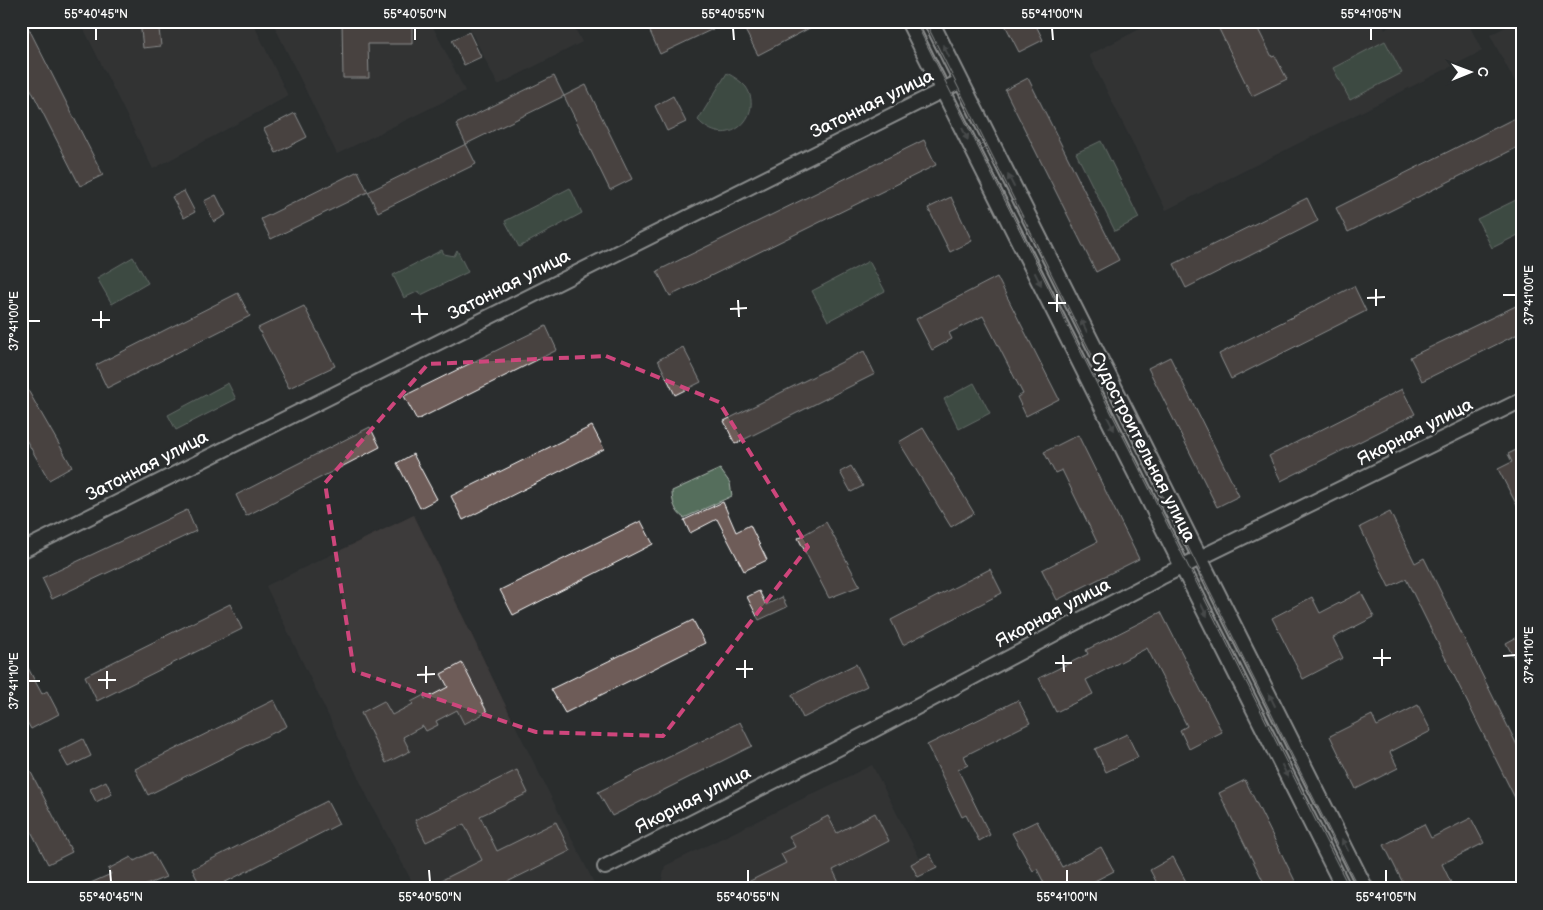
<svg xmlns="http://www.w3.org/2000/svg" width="1543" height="910" viewBox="0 0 1543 910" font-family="'Balsamiq Sans',sans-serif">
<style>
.built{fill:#3e3b3b}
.green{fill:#556e5c;stroke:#aab6ae}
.building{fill:#6e5c58;stroke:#fff}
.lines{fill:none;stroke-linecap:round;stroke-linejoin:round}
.minor-casing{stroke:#fff;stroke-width:18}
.minor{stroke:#2a2d2e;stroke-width:14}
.tram{stroke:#fff;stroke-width:1}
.oneway{fill:#6a6c6d}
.marked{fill:none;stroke:#ce467c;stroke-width:4;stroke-dasharray:10 6;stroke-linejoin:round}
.ticks{fill:none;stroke:#fff;stroke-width:2}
.labels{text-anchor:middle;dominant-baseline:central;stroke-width:5;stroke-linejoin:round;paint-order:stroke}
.street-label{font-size:18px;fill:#fff;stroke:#2a2d2e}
.neatline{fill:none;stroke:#fff;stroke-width:2}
.ticks-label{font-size:12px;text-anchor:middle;fill:#fff}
</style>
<rect width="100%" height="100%" fill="#2a2d2e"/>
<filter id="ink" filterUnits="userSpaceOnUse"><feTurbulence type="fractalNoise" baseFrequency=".02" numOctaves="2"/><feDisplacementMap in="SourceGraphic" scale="10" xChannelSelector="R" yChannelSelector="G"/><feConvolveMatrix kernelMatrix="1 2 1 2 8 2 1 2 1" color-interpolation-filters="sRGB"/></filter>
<g filter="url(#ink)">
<path class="built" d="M80 21H252L288 96 153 169Z
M272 21H430L465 91 337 154Z
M466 21H571L582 42 498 85Z
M1156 21H1381L1385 29 1401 21H1467L1482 51 1166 210 1089 55Z
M1518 21H1522V95L1490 35Z
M414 515 517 729 597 889H416L372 806 266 586Z
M872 765 920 859 911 864 918 877 908 889H660L665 866Z"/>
<path class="green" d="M1385 41 1402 73 1350 100 1333 68Z
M727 73C734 77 741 81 746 87 765 114 728 153 698 120Z
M1101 141 1139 218 1115 231 1076 153Z
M570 188 582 213 519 247 505 221Z
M1518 199 1522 208V233L1492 248 1477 219Z
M442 250 444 254 454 256 457 250 468 272 421 295 419 291 404 298 393 275Z
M133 257 148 283 112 304 97 278Z
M869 261 885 291 828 321 812 291Z
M228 383 236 399 176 430 168 415Z
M974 383 990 413 959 429 944 399Z
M720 469 730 483 732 496 684 518C675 512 672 502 672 491Z"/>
<path class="building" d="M21 21H25L103 175 80 186 21 70Z
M140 21H158L161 46 143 48Z
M342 21H412V44H368L369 78H343Z
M661 21H730L660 54 648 27Z
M762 21H823L758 55 745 30Z
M1003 21H1034L1043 40 1019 52Z
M1215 21H1254L1272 57 1275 56 1287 79 1252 96Z
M469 32 481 57 464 65 452 40Z
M554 76 564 96 466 144 456 124Z
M1028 78 1119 260 1096 272 1005 90Z
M586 85 632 179 610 190 564 96Z
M673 96 686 122 667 131 655 106Z
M295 113 307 137 276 153 264 129Z
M1519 116 1522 123V145L1348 232 1336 208Z
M924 140 936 165 670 296 657 271Z
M466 144 476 164 378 212 368 192Z
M358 171 368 192 271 239 261 219Z
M184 191 195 212 184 218 172 197Z
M216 195 226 215 214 222 204 201Z
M951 197 972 241 950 252 928 208Z
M1307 198 1318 221 1186 288 1174 264Z
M997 277 1059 399 1026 416 1017 397 1023 394 983 316 949 333 952 339 932 350 916 319Z
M1354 286 1366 311 1231 379 1219 354Z
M238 293 250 316 107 388 96 365Z
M1522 303V332L1422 381 1410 357Z
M304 306 335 366 289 388 258 328Z
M546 326 557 350 417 420 404 396Z
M683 347 701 382 675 395 658 360Z
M864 351 875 374 735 444 724 421Z
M1170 357 1239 496 1217 507 1148 368Z
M21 378 72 467 49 480 21 431Z
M1402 389 1415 414 1281 481 1269 456Z
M592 426 604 449 463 520 451 496Z
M370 427 380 447 246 516 236 495Z
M923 428 974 513 951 527 899 442Z
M1078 435 1139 559 1057 600 1042 570 1097 542 1062 470 1055 473 1044 452Z
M1522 447V515L1498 469 1512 462 1508 454Z
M413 454 437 499 420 508 397 463Z
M851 466 863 486 851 492 840 472Z
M723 502 736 532 750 525 767 560 744 571 717 519 690 533 684 520Z
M187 510 196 531 52 599 42 578Z
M1390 512 1415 563 1424 558 1522 755V812L1406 579 1389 587 1360 527Z
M641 521 653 544 513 615 500 590Z
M826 522 860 586 829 598 798 538Z
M990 569 1002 593 903 645 891 620Z
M759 591 766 605 782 597 787 607 759 620 747 597Z
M1361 592 1374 617 1333 638 1343 658 1303 679 1272 618 1312 597 1320 613Z
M230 604 242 629 97 701 85 676Z
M1161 612 1222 732 1189 749 1180 730 1187 726 1147 648 1086 680 1093 694 1056 712 1039 678 1088 654 1086 650Z
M693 620 705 643 565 713 551 689Z
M1517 637 1522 645V673L1506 643Z
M21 655 42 694 47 691 59 714 31 729 21 712Z
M462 663 487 712 464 724 457 710 436 721 438 725 426 731 423 726 403 737 410 751 386 763 361 713 384 701 392 715 413 704 411 702 424 695 425 699 448 687 441 674Z
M856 664 867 686 803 718 792 695Z
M274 700 287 726 148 795 135 769Z
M1018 700 1030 723 964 756 968 765 958 770 990 835 979 841 966 815 962 817 927 745Z
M1418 705 1431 731 1390 752 1398 768 1356 789 1330 736 1372 715 1377 726Z
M740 722 752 746 612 816 598 792Z
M1127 734 1138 757 1106 772 1095 749Z
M83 739 91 756 68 767 59 751Z
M21 753 72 852 48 864 21 812Z
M517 770 528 793 480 816 497 851 556 822 570 851 493 889H424L482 860 464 824 426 842 415 820Z
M1245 780 1299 889H1267L1219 793Z
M106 781 112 794 96 802 90 789Z
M327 801 339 824 212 889H202L192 869Z
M875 813 889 841 833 870 840 885 833 889H734L786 863 781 854 795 847 789 836 828 816 837 833Z
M1471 818 1484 843 1442 864 1454 889H1406L1384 845 1424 824 1431 838Z
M1037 821 1062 867 1101 847 1114 871 1079 889H1047L1037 869 1033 871 1012 833Z
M152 852 166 877 146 885 148 889H77L111 874 108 869 131 857 134 861Z
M930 854 937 868 918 877 911 864Z
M1173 857 1190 889H1160L1150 870Z"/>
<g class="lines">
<defs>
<path id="minor" d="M908 21 1344 889
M931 21 1366 889
M21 551 961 81
M605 867 866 734 1161 577 1522 400"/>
</defs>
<use href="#minor" class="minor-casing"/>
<use href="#minor" class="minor"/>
<path class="tram" d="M915 21 1350 889
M925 21 1359 889"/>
</g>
<defs><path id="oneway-solid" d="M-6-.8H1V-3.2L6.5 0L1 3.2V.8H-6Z" transform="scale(1.25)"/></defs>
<g class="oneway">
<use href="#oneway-solid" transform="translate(946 51) rotate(-117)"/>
<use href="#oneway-solid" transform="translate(965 134) rotate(64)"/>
<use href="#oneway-solid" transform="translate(1011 181) rotate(-117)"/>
<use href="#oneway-solid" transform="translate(1038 279) rotate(63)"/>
<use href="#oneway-solid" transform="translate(1084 326) rotate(-117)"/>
<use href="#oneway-solid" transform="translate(1111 424) rotate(63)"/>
<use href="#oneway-solid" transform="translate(1204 610) rotate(63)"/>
<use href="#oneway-solid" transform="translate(1272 700) rotate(-116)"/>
<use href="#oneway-solid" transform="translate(1285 771) rotate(63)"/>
<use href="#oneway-solid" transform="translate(1345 845) rotate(-117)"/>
</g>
</g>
<path d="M0 0H1543V910H0ZM606 356 719 402 808 547 663 736 536 732 354 671 325 483 428 364Z" fill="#2a2d2e" fill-opacity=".55" fill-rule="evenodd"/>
<path class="marked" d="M606 356 719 402 808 547 663 736 536 732 354 671 325 483 428 364Z"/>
<path class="ticks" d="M96 28V40M415 28V40M733 28 734 40M1052 28 1053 40M1371 28V40M1376 289V306M1057 294V312M1503 295H1516M1367 298 1385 297M738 300 739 317M1048 303H1066M419 305 420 323M730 309 747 308M101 311V328M411 314H428M92 320H110M28 321H40M1382 649V666M1063 655 1064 672M1503 656 1516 655M1373 658H1391M745 660V678M1055 663H1072M426 666V683M736 669H753M107 671V689M417 675 435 674M98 680H116M28 681H40M110 870 111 882M429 870 430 882M748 870V882M1067 870V882M1386 870V882"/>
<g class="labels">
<g class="street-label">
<text transform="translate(872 104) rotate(-26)">Затонная улица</text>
<text transform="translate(509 285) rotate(-27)">Затонная улица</text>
<text transform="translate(1415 432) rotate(-27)">Якорная улица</text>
<text transform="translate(1143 447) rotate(63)">Судостроительная улица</text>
<text transform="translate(147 466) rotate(-27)">Затонная улица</text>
<text transform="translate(1053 613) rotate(-28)">Якорная улица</text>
<text transform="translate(693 800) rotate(-27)">Якорная улица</text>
</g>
</g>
<rect width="1543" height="910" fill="none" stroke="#2a2d2e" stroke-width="55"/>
<g transform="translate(1470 72) rotate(89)" stroke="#2a2d2e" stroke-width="4" paint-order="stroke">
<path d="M0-4L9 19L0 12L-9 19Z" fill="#ffffff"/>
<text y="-8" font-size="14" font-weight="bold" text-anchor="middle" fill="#ffffff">С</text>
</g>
<rect x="28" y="28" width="1488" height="854" class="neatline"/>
<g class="ticks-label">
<text x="96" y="18">55°40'45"N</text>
<text x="415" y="18">55°40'50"N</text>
<text x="733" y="18">55°40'55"N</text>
<text x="1052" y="18">55°41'00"N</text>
<text x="1371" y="18">55°41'05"N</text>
<text transform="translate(1529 295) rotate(-90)" y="4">37°41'00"E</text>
<text transform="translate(14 321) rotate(-90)" y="4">37°41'00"E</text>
<text transform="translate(1529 655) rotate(-90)" y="4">37°41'10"E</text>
<text transform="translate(14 681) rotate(-90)" y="4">37°41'10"E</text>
<text x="111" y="901">55°40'45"N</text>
<text x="430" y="901">55°40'50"N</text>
<text x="748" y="901">55°40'55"N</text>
<text x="1067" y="901">55°41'00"N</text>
<text x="1386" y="901">55°41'05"N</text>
</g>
</svg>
